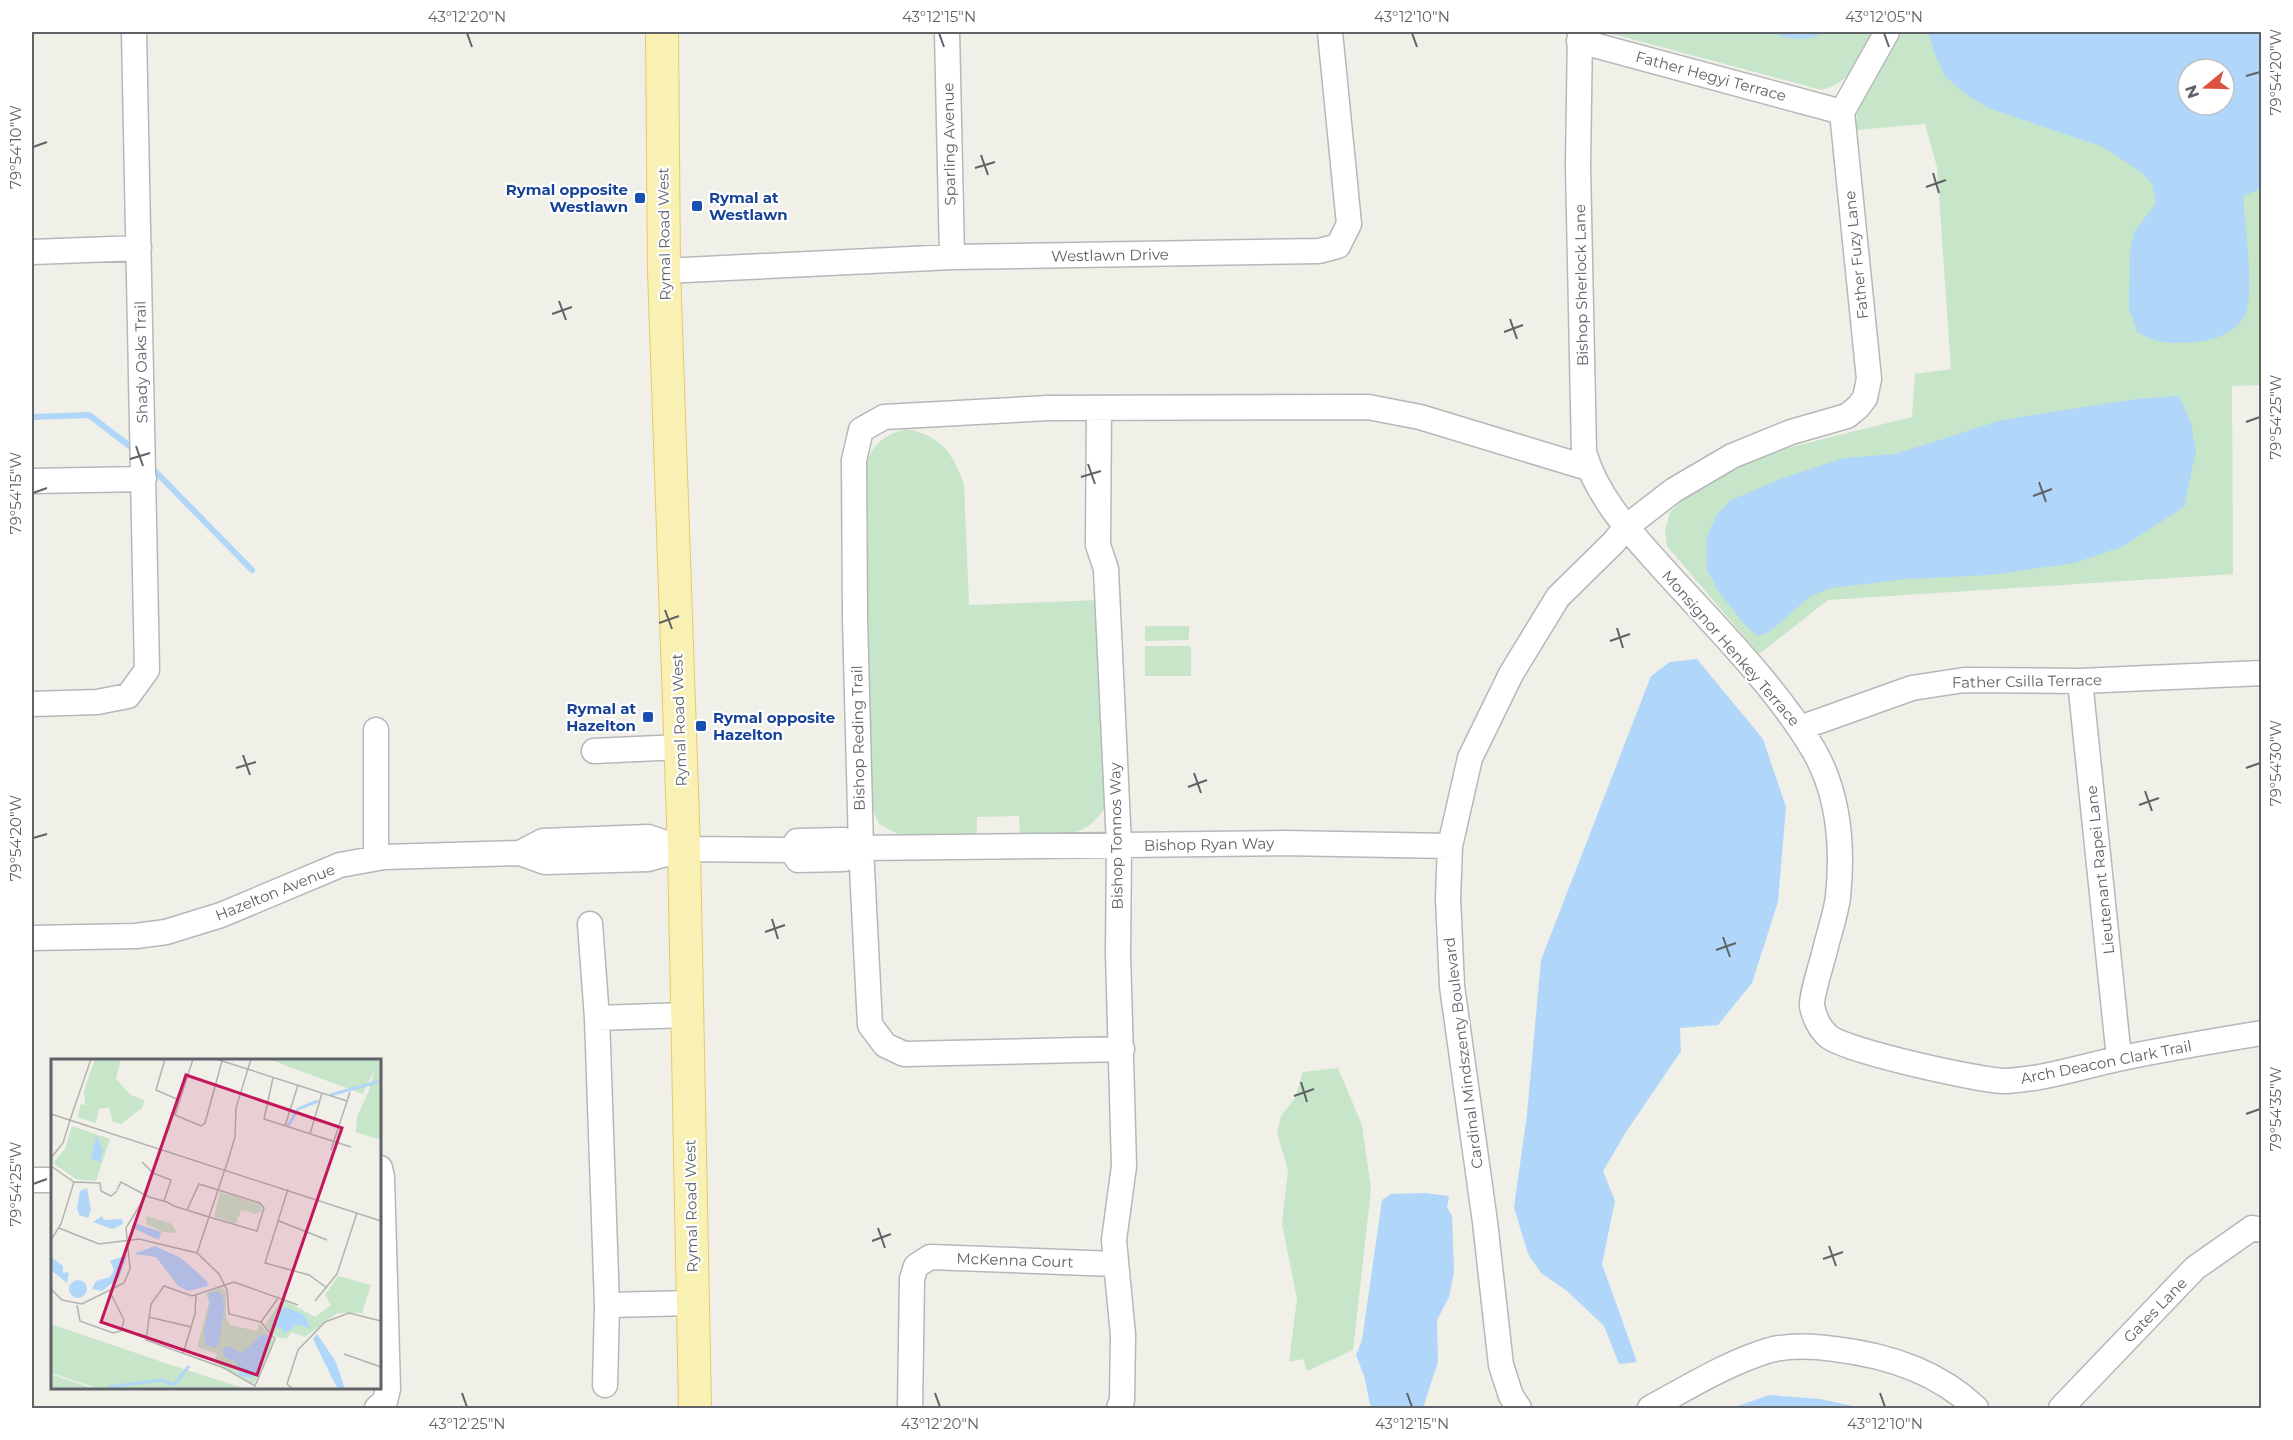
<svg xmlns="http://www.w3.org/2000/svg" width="2293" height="1440" viewBox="0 0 2293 1440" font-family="Montserrat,sans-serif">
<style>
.green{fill:#c7e5c8;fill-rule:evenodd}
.water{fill:#b0d7f9;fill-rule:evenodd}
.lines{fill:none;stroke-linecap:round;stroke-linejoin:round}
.stream{stroke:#b0d7f9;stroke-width:6}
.minor-casing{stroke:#b5b8bb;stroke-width:27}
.major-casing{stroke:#e8c86a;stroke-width:34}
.minor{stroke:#fff;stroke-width:24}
.major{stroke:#f9f0b4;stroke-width:32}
.ticks{fill:none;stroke:#5f6367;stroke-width:2}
.transit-dot{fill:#1a4fb4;stroke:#fff;stroke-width:2}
.labels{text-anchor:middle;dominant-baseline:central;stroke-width:4.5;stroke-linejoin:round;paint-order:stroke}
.street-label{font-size:15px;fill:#5f6367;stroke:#fff}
.transit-label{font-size:15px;font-weight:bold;fill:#164399;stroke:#fff;text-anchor:end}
.inset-river{fill:none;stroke:#b0d7f9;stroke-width:3}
.inset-road{fill:none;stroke:#b2b3b0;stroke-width:1.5}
.view{fill:#c2185b;fill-opacity:0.15;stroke:#c2185b;stroke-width:3}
.inset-edge{fill:none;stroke:#5f6367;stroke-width:3}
.neatline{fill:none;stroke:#5f6367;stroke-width:2}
.ticks-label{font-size:15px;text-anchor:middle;fill:#5f6367}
</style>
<rect width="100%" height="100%" fill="#f0efe8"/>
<path class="green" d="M1605 32H1876C1860 61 1856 78 1822 90Z
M1898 32H2261V385L2232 386 2233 574 1828 600 1759 654 1667 546 1665 530 1670 512 1695 490 1767 453 1912 417 1915 374 1951 369 1937 167 1925 124 1856 130 1857 110ZM2188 69H2224V105H2188Z
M907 429C941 436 952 452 964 484L969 605 1101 600 1106 807C1081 843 1059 834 1020 834L1019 816 977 817V834L900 835 879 824 872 807 865 464C876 442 883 435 907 429Z
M1145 626H1189V640L1145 641Z
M1145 646H1191V676H1145Z
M1338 1068 1362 1125 1371 1189 1353 1350 1307 1371 1303 1359 1289 1362 1297 1299 1282 1224 1288 1170 1277 1133 1281 1116 1295 1098 1303 1072Z"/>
<path class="water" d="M1768 32H1825C1805 43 1789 39 1768 32Z
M1928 32H2261V188L2243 197C2245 222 2254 292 2246 313 2239 331 2214 341 2196 342 2172 343 2159 345 2137 332L2129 308 2130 251 2134 232 2156 203 2152 184 2142 173 2103 147 1988 108 1964 93 1945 76 1935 55ZM2188 69H2224V105H2188Z
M2179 396 2191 423 2196 451 2184 507 2122 547 2074 563 1990 575 1907 579 1831 588 1811 596 1769 632 1758 636 1744 624 1719 592 1707 570 1706 540 1717 514 1731 500 1783 478 1844 458 1895 454 2002 420 2136 399Z
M1697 659 1763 739 1786 807 1778 902 1752 983 1718 1025 1680 1028 1681 1051 1626 1132 1603 1171 1615 1201 1602 1264 1637 1362 1619 1364 1604 1326 1567 1291 1541 1273 1528 1254 1514 1207 1527 1114 1541 960 1651 676 1670 662Z
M1424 1193 1449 1196 1447 1207 1452 1216 1454 1272 1449 1297 1437 1320 1438 1362 1423 1408H1371L1364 1376 1356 1355 1362 1340 1382 1200 1391 1194Z
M1769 1395 1820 1399 1862 1408H1732Z"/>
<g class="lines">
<path class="stream" d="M32 417 89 415 136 451
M149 465 252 570"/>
<defs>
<path id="minor" d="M947 32 952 257
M1580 32 1578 166 1584 452C1598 500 1633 535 1666 572 1715 626 1776 687 1813 749 1839 793 1843 848 1838 897 1836 913 1830 930 1826 946 1823 960 1811 995 1812 1006 1814 1017 1820 1029 1828 1036 1842 1050 1984 1082 2007 1081 2044 1079 2081 1067 2117 1059 2165 1049 2213 1041 2262 1033
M1579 41 1842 112
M1842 112 1887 32
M32 252 139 248
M664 271 952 257 1319 251 1338 246 1349 224 1330 32
M1099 408 1098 545 1106 569 1119 845 1118 953 1124 1166 1114 1240 1123 1335 1122 1400 1119 1408
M32 481 144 479
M2080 681 2119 1058
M32 704 97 702 128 696 147 670 134 32
M1800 728 1912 688 1964 680 2080 681 2262 673
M376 730V858
M594 751 680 747
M791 850 797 841 844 840 861 848 1283 843 1450 846
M791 850 798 860 844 859 861 848
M520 853 543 841 648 837 684 849
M590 924 597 1018
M32 938 136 936 166 932 221 915 340 865 384 857 520 853 545 862 648 859 684 849 791 850
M687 1015 597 1018 607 1305 692 1303
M1122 1049 904 1054 885 1045 870 1025 861 848 855 618 854 460 861 430 884 417 1048 408 1368 407 1420 417 1588 468
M32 1180H52
M605 1385 607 1305
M377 1408 385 1401 388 1389 382 1177 380 1168
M910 1408 912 1279 916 1266 930 1257 1115 1264
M1519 1408 1511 1396 1501 1365 1485 1222 1452 986 1448 898 1450 846 1470 758 1511 674 1558 597 1614 542 1626 527 1674 490 1732 456 1791 432 1847 416 1858 407 1865 398 1869 379 1842 112
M1650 1408C1689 1387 1727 1363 1770 1350 1790 1345 1814 1346 1834 1349 1887 1355 1937 1371 1976 1408
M2061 1408 2195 1268 2252 1228 2262 1230"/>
<path id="major" d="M662 32 664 271 684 849 695 1408"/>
</defs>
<use href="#minor" class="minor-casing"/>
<use href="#major" class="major-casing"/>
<use href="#minor" class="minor"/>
<use href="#major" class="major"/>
</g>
<path class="ticks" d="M467 33 472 47M939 33 944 47M1412 33 1417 47M1884 33 1889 47M2246 76 2260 72M33 147 47 142M981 155 988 175M975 168 995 162M1933 173 1939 193M1926 187 1946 180M559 301 566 320M552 314 572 307M1510 319 1517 339M1504 332 1523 325M2246 422 2260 417M136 446 143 466M130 459 150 453M1088 464 1095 484M1081 477 1101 471M2039 482 2046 502M33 493 47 488M2033 496 2052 489M665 610 672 629M659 623 679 616M1617 628 1623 648M1610 641 1630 634M243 755 250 775M236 768 256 762M2246 768 2260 763M1194 773 1201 793M1188 787 1207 780M2145 791 2152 811M2139 805 2159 798M33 838 47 834M772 919 778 939M765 932 785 925M1723 937 1730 957M1716 950 1736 943M1301 1082 1307 1102M1294 1096 1314 1089M2246 1114 2260 1109M33 1184 47 1179M878 1228 885 1248M872 1241 891 1234M1829 1246 1836 1266M1823 1259 1843 1252M462 1393 467 1407M935 1393 940 1407M1407 1393 1412 1407M1880 1393 1885 1407"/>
<g class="transit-dot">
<rect x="634" y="192" width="12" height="12" rx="3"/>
<rect x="691" y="200" width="12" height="12" rx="3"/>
<rect x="642" y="711" width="12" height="12" rx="3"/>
<rect x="695" y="720" width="12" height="12" rx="3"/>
</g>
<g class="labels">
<g class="street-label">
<text transform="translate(1711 76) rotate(15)">Father Hegyi Terrace</text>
<text transform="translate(949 144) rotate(-91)">Sparling Avenue</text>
<text transform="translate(664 234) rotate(-91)">Rymal Road West</text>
<text transform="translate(1110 255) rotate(-1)">Westlawn Drive</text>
<text transform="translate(1856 255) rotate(-96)">Father Fuzy Lane</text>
<text transform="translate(1581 285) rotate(-91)">Bishop Sherlock Lane</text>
<text transform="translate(141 362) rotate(-91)">Shady Oaks Trail</text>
<text transform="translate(1731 648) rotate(49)">Monsignor Henkey Terrace</text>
<text transform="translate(2027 681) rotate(-1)">Father Csilla Terrace</text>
<text transform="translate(679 720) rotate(-92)">Rymal Road West</text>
<text transform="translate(858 738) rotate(-91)">Bishop Reding Trail</text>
<text transform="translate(1116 836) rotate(-91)">Bishop Tonnos Way</text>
<text transform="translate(1209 844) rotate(-1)">Bishop Ryan Way</text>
<text transform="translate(2100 870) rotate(-96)">Lieutenant Rapei Lane</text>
<text transform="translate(275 892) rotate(-22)">Hazelton Avenue</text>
<text transform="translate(1463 1053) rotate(-97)">Cardinal Mindszenty Boulevard</text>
<text transform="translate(2106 1062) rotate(-11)">Arch Deacon Clark Trail</text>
<text transform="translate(691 1206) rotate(-91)">Rymal Road West</text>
<text transform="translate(1015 1260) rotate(2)">McKenna Court</text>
<text transform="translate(2155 1310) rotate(-46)">Gates Lane</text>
</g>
<g class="transit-label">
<text x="628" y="189">Rymal opposite<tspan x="628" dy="17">Westlawn</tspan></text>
<text x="709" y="197" text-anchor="start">Rymal at<tspan x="709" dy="17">Westlawn</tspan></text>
<text x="636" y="708">Rymal at<tspan x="636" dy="17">Hazelton</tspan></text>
<text x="713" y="717" text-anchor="start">Rymal opposite<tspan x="713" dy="17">Hazelton</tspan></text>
</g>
</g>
<g transform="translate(51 1059)">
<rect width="330" height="330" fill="#f0efe8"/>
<path d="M44 0H70L65 20 80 36 93 41 92 48 70 65 62 63 58 48 48 50 45 64 26 58 30 45 39 47 34 45 33 32ZM217 0H330V81L305 73 306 58 318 31 324 9 312 35ZM21 67 59 80 45 122 25 120 2 104 14 90ZM169 133 209 145 211 151 205 155 190 151 185 165 163 158ZM96 157 121 165 126 174 112 173 95 165ZM287 217 320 226 311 254H286L254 278 240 273 236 280 225 278 214 266 231 240 264 258 280 246 274 236ZM170 228 175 233V259L179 266 206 272 208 264 223 281 203 325 163 304 166 295 146 288 158 244 155 234ZM0 265 120 306 196 330H48L0 314ZM2 316 44 330H0Z" fill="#c7e5c8"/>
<path d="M45 76 52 91 49 103 40 100ZM36 129 40 151 37 159 28 156 26 149 29 132ZM51 157 53 161 71 160 72 165 61 170 42 163ZM83 164 110 173 108 181 80 168ZM104 187 130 199 156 222 157 227 137 232 127 227 105 198 83 195ZM76 196 68 219 51 232 41 230 45 222 59 218 63 211 59 202ZM0 198 12 207V214L18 213 16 224 0 211ZM18 230a9 9 0 1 1 18 0a9 9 0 1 1-18 0ZM166 232 172 237 173 251 168 284 164 289 155 286 153 272 159 245 157 235ZM235 248 253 256 260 270 247 265 233 275 230 269 220 267 228 251ZM266 275 285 303 294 330H287L282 321 262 280ZM210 276H216L220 281 205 315 199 319 188 316 186 304 172 297 173 289 178 287 191 294Z" fill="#b0d7f9"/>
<path class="inset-river" d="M279 36 330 22M237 67 247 50 267 42M58 328 110 321 123 326 138 307"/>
<path class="inset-road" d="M114 0 105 31 128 41M142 0 124 56 150 67 154 64 171 2M165 0 296 42M222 19 213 60 300 88M0 55 330 162M19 61 40 0M234 67 247 26M259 75 271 34M280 91 299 33M0 99 12 84 19 61M91 103 102 114 120 121 113 142M0 107 23 123 49 124 50 132 60 137 66 132M174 111 184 78 185 49 200 0M237 130 214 204 258 216 276 229M66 131 70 123 98 138 116 143 123 147 158 158 206 172 213 149 209 144 148 125 136 151M228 162 276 181M8 169 48 185 88 180 146 194 168 215 176 231 178 255 210 263M0 181 10 165 23 123M146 194 174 110M0 230 11 241 31 245 73 224 79 210 75 169 95 136 101 113M264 242 286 215 306 154M26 246 29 262 62 274 70 272 73 261 59 233M98 258 140 268M210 263 224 280 204 327 173 309 95 281 100 245 113 227 141 237 183 223 247 246M210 263 228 238M132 295 144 255 145 236M293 295 330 308M242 330 236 325 247 291 274 263 298 254 330 262"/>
<path class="view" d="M135 16 291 69 206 316 50 263Z"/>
<rect width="330" height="330" class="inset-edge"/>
</g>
<rect width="2293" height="1440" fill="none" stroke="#ffffff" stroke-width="66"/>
<g transform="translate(2206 87) rotate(251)"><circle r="28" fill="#ffffff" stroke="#bfc1c2" stroke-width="1.5"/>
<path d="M0-4.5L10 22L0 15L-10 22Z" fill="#dd5341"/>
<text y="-9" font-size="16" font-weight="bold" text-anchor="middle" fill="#5f6367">N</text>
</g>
<rect x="33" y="33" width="2227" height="1374" class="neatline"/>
<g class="ticks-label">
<text x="467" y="22">43°12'20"N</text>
<text x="939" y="22">43°12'15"N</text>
<text x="1412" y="22">43°12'10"N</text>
<text x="1884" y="22">43°12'05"N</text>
<text transform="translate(2276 72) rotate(-90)" y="5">79°54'20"W</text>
<text transform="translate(16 147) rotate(-90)" y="5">79°54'10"W</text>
<text transform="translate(2276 417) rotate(-90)" y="5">79°54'25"W</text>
<text transform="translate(16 493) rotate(-90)" y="5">79°54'15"W</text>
<text transform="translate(2276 763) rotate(-90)" y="5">79°54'30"W</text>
<text transform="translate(16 838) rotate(-90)" y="5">79°54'20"W</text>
<text transform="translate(2276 1109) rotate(-90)" y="5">79°54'35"W</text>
<text transform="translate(16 1184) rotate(-90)" y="5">79°54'25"W</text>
<text x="467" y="1429">43°12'25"N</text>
<text x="940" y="1429">43°12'20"N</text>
<text x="1412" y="1429">43°12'15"N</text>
<text x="1885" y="1429">43°12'10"N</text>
</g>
</svg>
